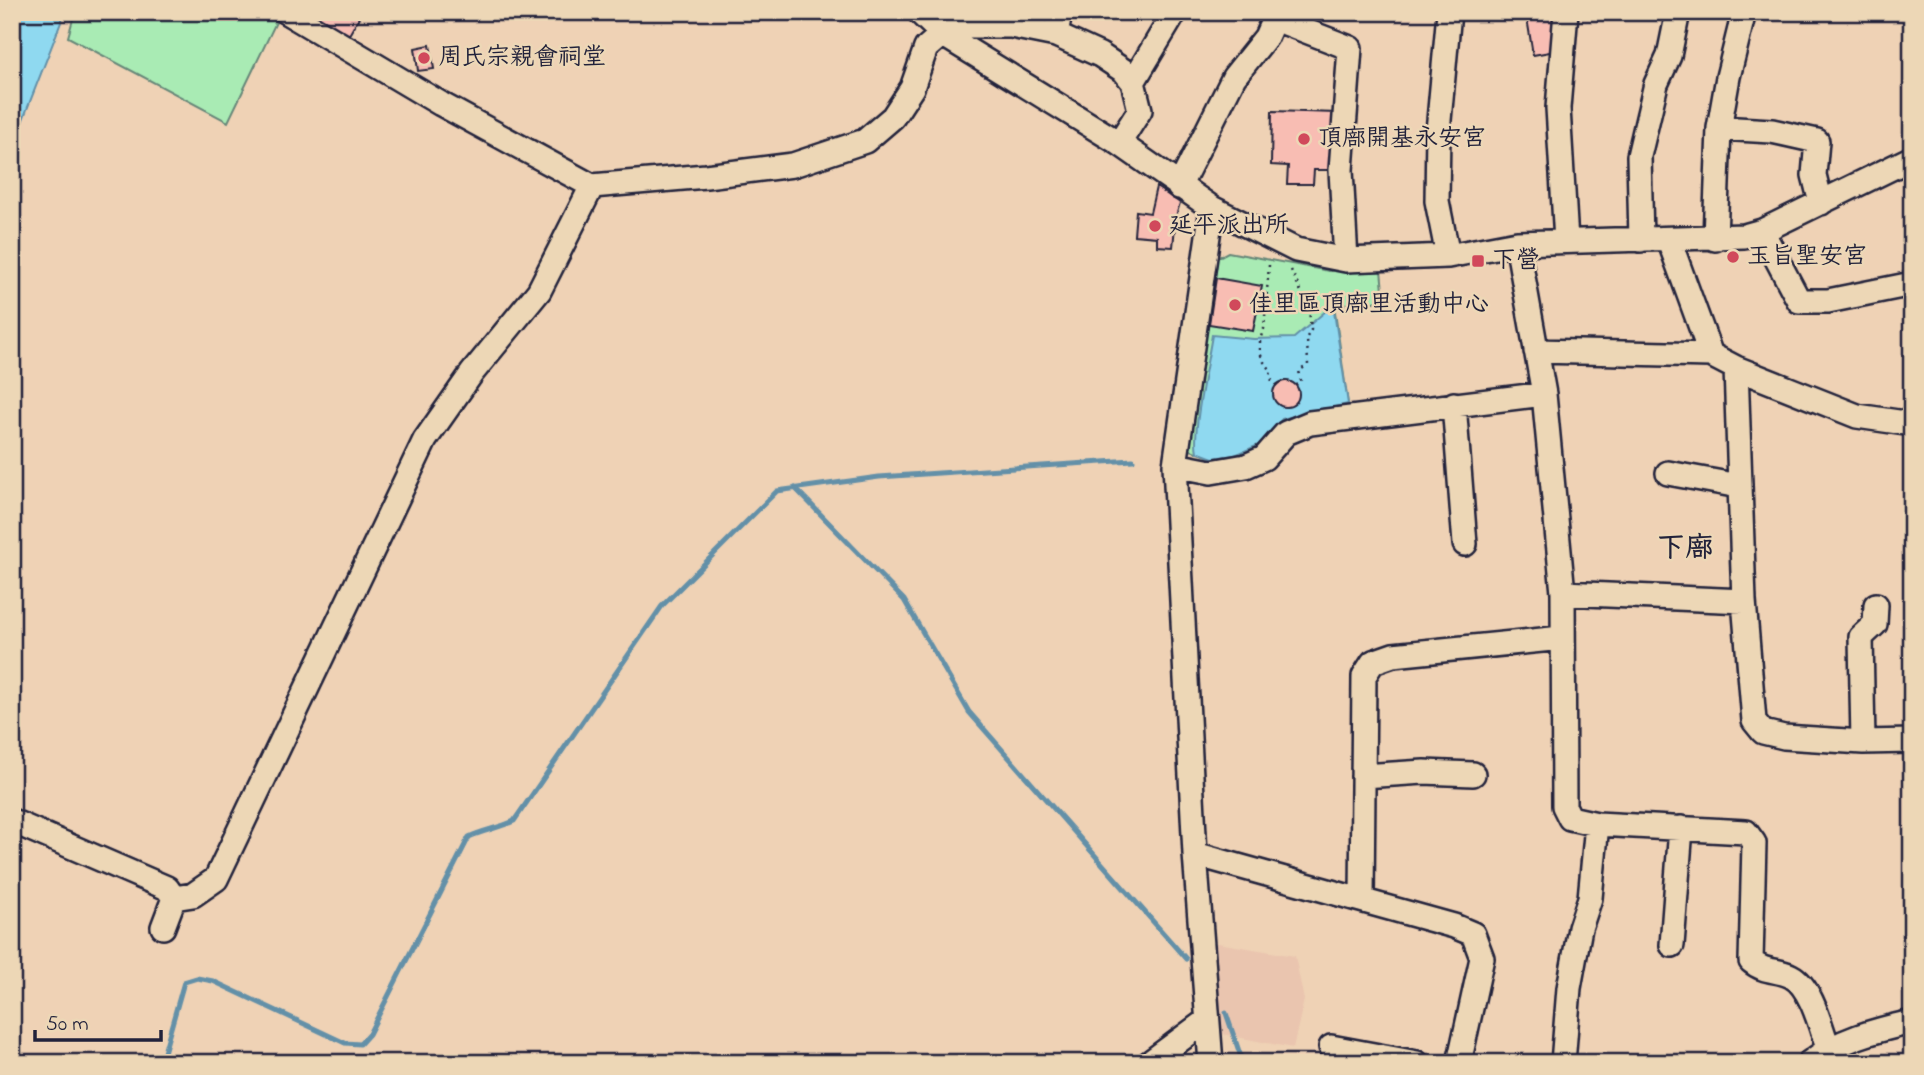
<svg xmlns="http://www.w3.org/2000/svg" width="1924" height="1075" viewBox="0 0 1924 1075" font-family="'Indie Flower','LXGW WenKai TC',sans-serif">
<style>
.built{fill:#eac5af}
.green{fill:#a9ebb4;stroke:#668678;stroke-width:2}
.water{fill:#8fd9f0;stroke:#6390a8;stroke-width:2}
.lines{fill:none;stroke-linecap:round;stroke-linejoin:round}
.stream{stroke:#6390a8;stroke-width:5}
.building{fill:#f8bdb3;stroke:#22223b;stroke-width:2}
.minor-casing{stroke:#22223b;stroke-width:28}
.path{stroke:#22223b;stroke-width:2.5;stroke-dasharray:2 5;stroke-linecap:butt}
.minor{stroke:#edd7b6;stroke-width:23}
.poi-dot{fill:#d1495b;stroke:#edd7b6;stroke-width:2.5}
.labels{text-anchor:middle;dominant-baseline:central;stroke-width:5;stroke-linejoin:round;paint-order:stroke}
.poi-label{font-size:24px;fill:#22223b;stroke:#edd7b6;text-anchor:start}
.quarter-label{font-size:28px;font-weight:bold;fill:#22223b;stroke:#edd7b6}
</style>
<rect width="100%" height="100%" fill="#efd2b5"/>
<filter id="ink" filterUnits="userSpaceOnUse"><feTurbulence type="fractalNoise" baseFrequency=".0143" numOctaves="2"/><feDisplacementMap in="SourceGraphic" scale="14" xChannelSelector="R" yChannelSelector="G"/><feConvolveMatrix kernelMatrix="1 2 1 2 8 2 1 2 1" color-interpolation-filters="sRGB"/></filter>
<g filter="url(#ink)">
<path class="built" d="M1212 942 1295 956 1304 1000 1293 1048 1222 1034Z"/>
<path class="green" d="M75 12H268L278 18 228 122 68 37Z
M1228 252 1329 271 1381 270 1384 301 1334 305 1348 404 1282 419 1261 444 1235 455 1213 458 1188 449 1211 261Z"/>
<path class="water" d="M12 12H65L22 122 16 132 12 134Z
M1333 305 1348 404 1282 419 1261 444 1235 455 1213 458 1197 452C1192 431 1208 361 1212 335L1254 339 1294 338Z"/>
<g class="lines">
<path class="stream" d="M795 488 904 600 969 712 1186 959
M1226 1013 1243 1063
M161 1063 184 982 197 978 213 981 345 1043 360 1044 369 1034 469 837C484 830 499 828 514 821L662 606 777 491 879 477 1133 460"/>
</g>
<path class="building" d="M309 12H362L349 35Z
M952 12H965V18H952Z
M1526 12H1555L1561 50 1533 55Z
M430 45 434 69 418 71 415 48Z
M1272 111 1338 113 1336 170H1314L1313 184H1287L1288 166 1271 165Z
M1156 187 1180 203 1176 216 1173 247 1157 246V237L1134 235 1136 211 1150 213Z
M1216 278 1262 286 1253 331 1209 324Z
M1273 394a13 13 0 1 1 26 0a13 13 0 1 1-26 0Z"/>
<g class="lines">
<defs>
<path id="minor" d="M286 12 441 104 592 186 706 176 793 165 865 141 893 117 912 88 926 48 942 34 967 26H1011L1056 35 1100 55 1124 71 1133 82 1140 110 1119 143
M919 12 942 34 1119 143 1212 208 1296 250 1346 260 1448 256 1517 243 1744 236 1762 231 1912 158
M1566 12 1558 108 1566 241
M1275 19 1350 48 1341 170 1346 260
M1056 35 1060 12
M1133 82 1175 12
M1719 128 1772 131 1817 141 1814 175 1821 203
M1179 187 1234 77 1266 37 1277 12
M1762 231 1799 301H1828L1912 284
M1715 239 1719 128 1728 77 1744 12
M1641 240 1639 156 1656 84 1669 56 1678 12
M1669 240 1711 355 1736 368 1857 416 1912 424
M1517 243 1544 394 1563 593 1564 806 1570 818 1597 824 1746 832 1754 843 1751 961C1765 973 1777 969 1791 976 1811 986 1821 1028 1828 1048
M1448 256 1437 201 1438 131 1449 12
M1536 351 1711 355
M1736 368 1744 601 1754 721 1763 732 1784 737 1863 742 1912 741
M1454 404 1465 544
M1175 465 1211 472 1246 466 1264 458 1286 433 1310 423 1544 394
M1668 473 1739 486
M1563 593 1744 601
M1863 742 1861 637 1875 624 1876 605
M1363 776 1424 772 1473 774
M12 821 167 888 174 898
M1195 854 1454 926 1473 934 1482 958 1459 1063
M1362 900 1364 676 1373 662 1393 655 1562 638
M163 927 174 898 193 895 216 879 425 440 472 373 539 291 592 186
M1672 945 1681 828
M1331 1047 1417 1063
M1149 1063 1207 1020
M1211 1063 1195 854 1175 465 1212 208
M1563 1063 1569 988 1580 928 1590 898 1597 824
M1809 1063C1838 1040 1876 1030 1912 1022"/>
</defs>
<use href="#minor" class="minor-casing"/>
<path class="path" d="M1269 265 1264 329 1260 339V353L1264 362 1271 370 1270 378 1277 386
M1291 270 1309 309 1311 330 1307 337 1308 365 1299 371 1301 381 1295 386"/>
<use href="#minor" class="minor"/>
</g>
</g>
<g class="poi-dot">
<circle cx="424" cy="58" r="7"/>
<circle cx="1304" cy="139" r="7"/>
<circle cx="1155" cy="226" r="7"/>
<circle cx="1733" cy="257" r="7"/>
<rect x="1471" y="254" width="14" height="14" rx="3.5"/>
<circle cx="1235" cy="305" r="7"/>
</g>
<g class="labels">
<g class="poi-label">
<text x="438" y="58">周氏宗親會祠堂</text>
<text x="1318" y="139">頂廍開基永安宮</text>
<text x="1169" y="226">延平派出所</text>
<text x="1747" y="257">玉旨聖安宮</text>
<text x="1492" y="261">下營</text>
<text x="1249" y="305">佳里區頂廍里活動中心</text>
</g>
<g class="quarter-label">
<text x="1685" y="549">下廍</text>
</g>
</g>
<rect width="1924" height="1075" fill="none" stroke="#edd7b6" stroke-width="42"/>
<rect x="21" y="21" width="1882" height="1033" fill="none" stroke="#22223b" stroke-width="2.5" filter="url(#ink)"/>
<path d="M35 1030v10h126v-10" fill="none" stroke="#22223b" stroke-width="3.5"/>
<text x="46" y="1030" font-size="21" fill="#22223b" stroke="#edd7b6" stroke-width="5" paint-order="stroke">50 m</text>
</svg>
